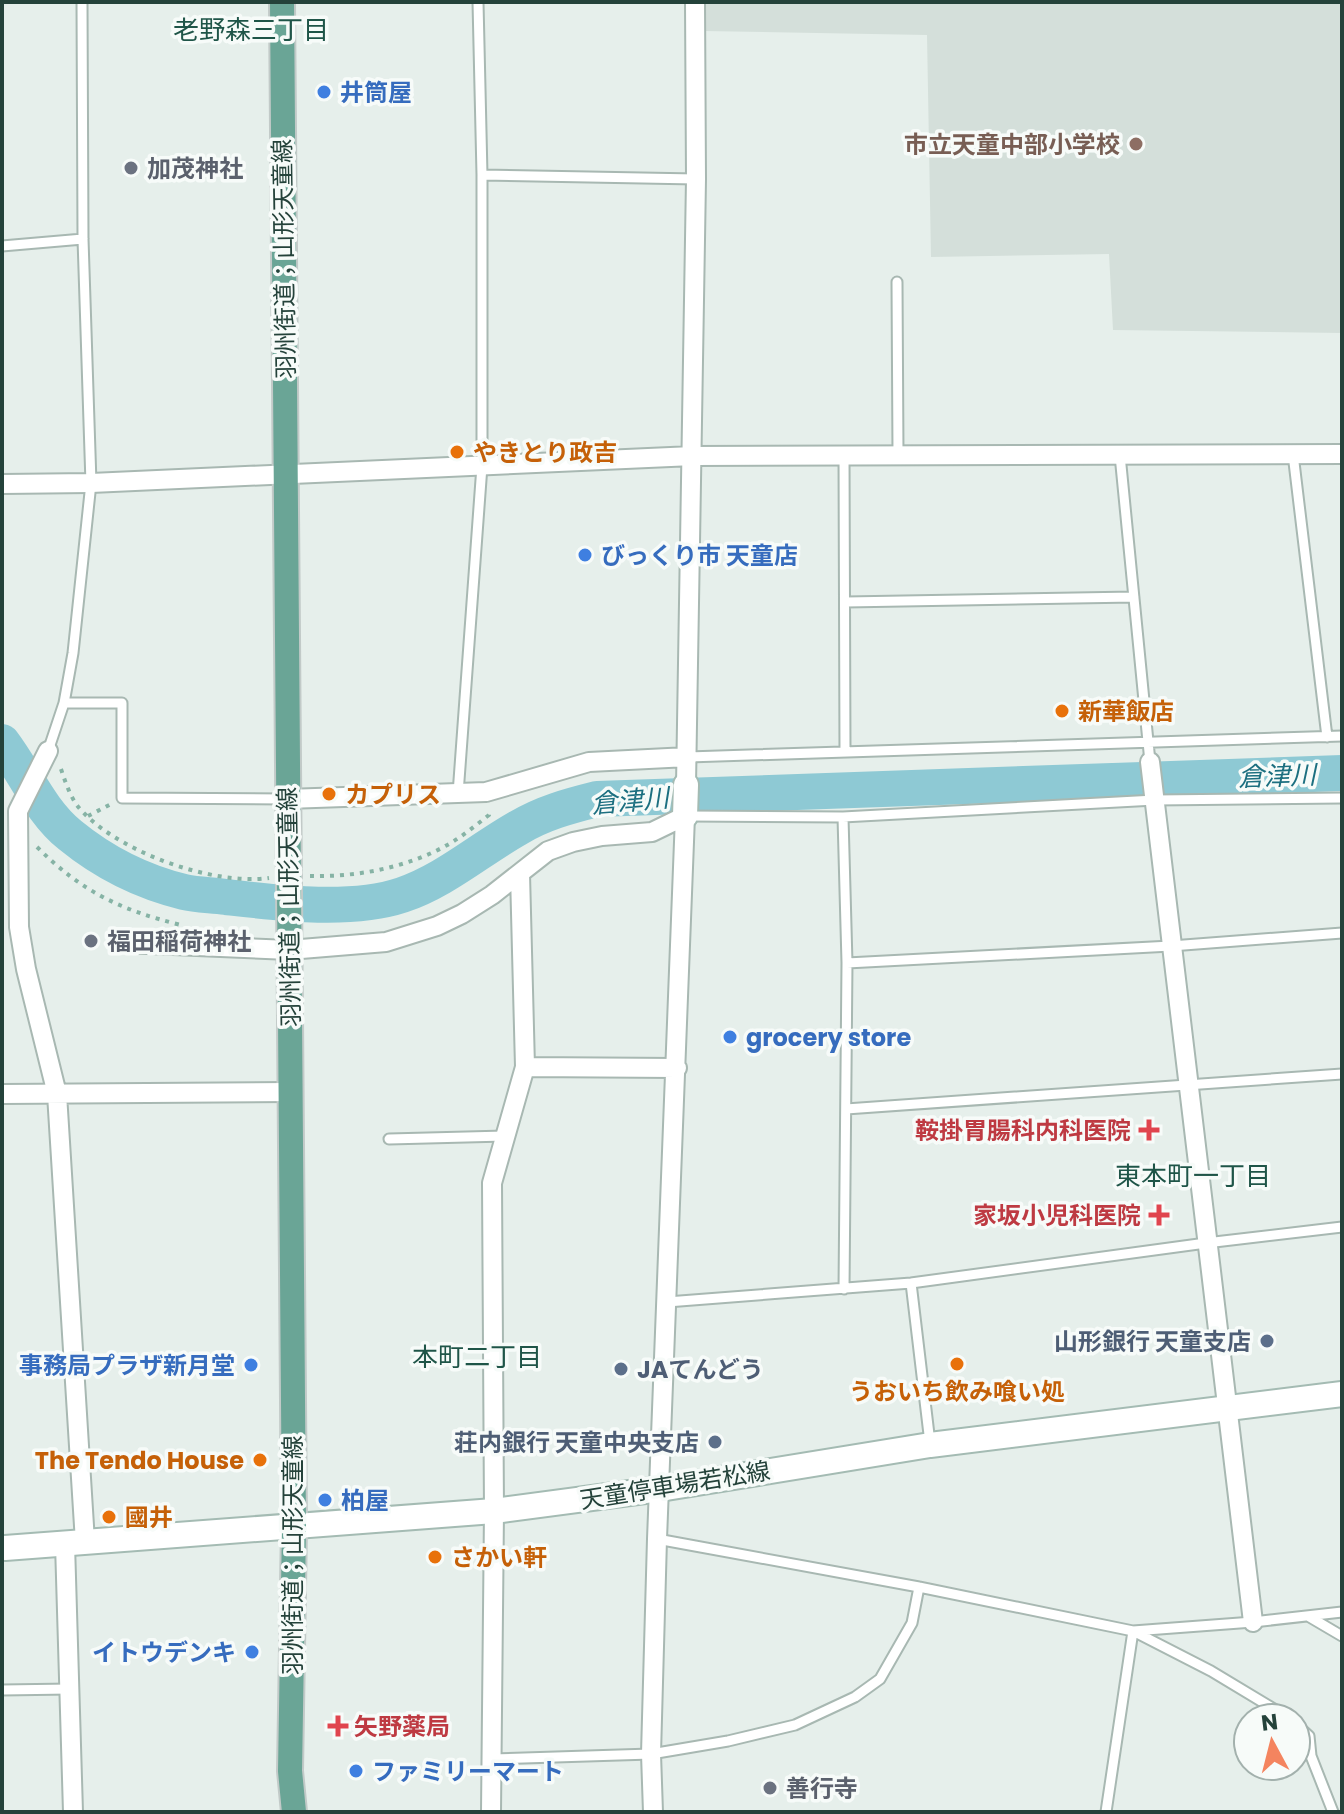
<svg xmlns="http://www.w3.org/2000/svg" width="1344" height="1814" viewBox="0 0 1344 1814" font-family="Poppins,'Noto Sans JP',sans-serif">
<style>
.built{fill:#d4dfda}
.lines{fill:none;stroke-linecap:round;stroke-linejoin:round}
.river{stroke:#8ec9d4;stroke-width:36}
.lane-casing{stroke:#a8b8b2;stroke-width:13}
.street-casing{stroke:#a8b8b2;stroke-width:22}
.secondary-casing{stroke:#a4bbb3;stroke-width:28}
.primary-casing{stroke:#c2cac8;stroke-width:28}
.path{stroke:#86b3a5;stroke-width:4;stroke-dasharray:4 6;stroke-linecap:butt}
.lane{stroke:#fff;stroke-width:9}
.street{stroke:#fff;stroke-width:18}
.secondary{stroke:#fff;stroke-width:24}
.primary{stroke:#6aa596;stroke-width:24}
.shop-dot{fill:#3f7fe0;stroke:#f7fbf9;stroke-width:3}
.education-dot{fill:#8d6e63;stroke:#f7fbf9;stroke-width:3}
.worship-dot{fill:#6b7280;stroke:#f7fbf9;stroke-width:3}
.food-dot{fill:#e8710a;stroke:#f7fbf9;stroke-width:3}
.health-dot{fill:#e0444e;stroke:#f7fbf9;stroke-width:3}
.service-dot{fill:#5c6f8a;stroke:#f7fbf9;stroke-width:3}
.labels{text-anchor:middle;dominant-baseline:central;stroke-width:7;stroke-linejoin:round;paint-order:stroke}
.shop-label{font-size:24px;font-weight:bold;fill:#366cbe;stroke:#f7fbf9;text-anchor:start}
.education-label{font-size:24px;font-weight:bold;fill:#785e54;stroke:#f7fbf9;text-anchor:end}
.worship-label{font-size:24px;font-weight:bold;fill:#5b616d;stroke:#f7fbf9;text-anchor:start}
.street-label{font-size:24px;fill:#24423a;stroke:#f7fbf9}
.food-label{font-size:24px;font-weight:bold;fill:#c56008;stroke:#f7fbf9;text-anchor:start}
.health-label{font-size:24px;font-weight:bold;fill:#be3a42;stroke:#f7fbf9;text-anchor:end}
.service-label{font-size:24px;font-weight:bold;fill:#4e5e75;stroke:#f7fbf9;text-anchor:end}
.neighbourhood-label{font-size:26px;fill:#1f5548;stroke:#f7fbf9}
.water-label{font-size:26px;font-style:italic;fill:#1c6f80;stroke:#f7fbf9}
</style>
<rect width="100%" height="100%" fill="#e6efeb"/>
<path class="built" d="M704 2H1342V333L1113 330 1109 254 931 257 927 35 703 31Z"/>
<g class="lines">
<path class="river" d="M2 742C25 772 40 811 70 835 103 862 143 882 184 892 197 895 212 895 226 897 279 903 351 912 402 895 444 881 479 850 518 828 543 813 569 806 597 799L1342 773"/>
<defs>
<path id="lane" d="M482 175 696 179
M2 246 83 239
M897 282 898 454
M844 454 845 751
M1293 454 1327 737
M1120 455 1150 762
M846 602 1134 597
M64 703H122V798L285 799
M48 751 64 703 73 653 91 483 83 239 82 2
M688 757 1342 736
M458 794 482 466V175L478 2
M688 816 843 817 1155 800 1342 798
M843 817 847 963 844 1289
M847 963 1171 946 1342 933
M846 1109 1342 1074
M389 1139 505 1136
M911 1283 930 1443
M667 1302 911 1283 1206 1243 1342 1227
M657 1539 919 1587 1133 1631 1253 1622 1342 1612
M1308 1616 1342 1636
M2 1690 70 1689
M1296 1724 1309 1736 1311 1756 1333 1812
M492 1759 651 1754 728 1741 795 1725 855 1697 880 1679 912 1623 919 1587
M1106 1812 1133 1631 1211 1671 1289 1718"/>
<path id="street" d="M2 484 91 483 693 456 1342 454
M48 751 18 811 19 927 26 969 57 1094 85 1542
M1150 762 1253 1622
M686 785 696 179 695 2
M287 799 486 792 589 762 688 757
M125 943 289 950 386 942 437 926 462 914 492 895 548 851 573 842 602 836 652 832 685 816 657 1539 651 1754 653 1812
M525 1067 677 1068
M2 1094 291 1092
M65 1544 73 1812
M491 1812 494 1511 492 1183 525 1067 520 874"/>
<path id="secondary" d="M685 816 686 785
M5 1548 494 1511 660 1489 930 1445 1342 1394"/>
<path id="primary" d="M282 2 294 1527 290 1771 294 1812"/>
</defs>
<use href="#lane" class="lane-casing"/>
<use href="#street" class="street-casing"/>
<use href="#secondary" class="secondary-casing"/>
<use href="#primary" class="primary-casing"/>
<path class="path" d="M61 769C65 781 69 793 76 804 111 850 212 886 269 878
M88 816 111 804
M37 847C81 891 120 910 181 925
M310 876C357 877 407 868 449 844 463 836 476 825 489 815V810"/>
<use href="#lane" class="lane"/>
<use href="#street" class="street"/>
<use href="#secondary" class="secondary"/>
<use href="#primary" class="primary"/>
</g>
<g class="shop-dot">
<circle cx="324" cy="92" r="8"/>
<circle cx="585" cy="555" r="8"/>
<circle cx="730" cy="1037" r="8"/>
<circle cx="251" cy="1365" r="8"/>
<circle cx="325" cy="1500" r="8"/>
<circle cx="252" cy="1652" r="8"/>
<circle cx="356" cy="1771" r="8"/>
</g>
<circle class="education-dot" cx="1136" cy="144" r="8"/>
<g class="worship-dot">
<circle cx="131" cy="168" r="8"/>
<circle cx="91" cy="941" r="8"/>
<circle cx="770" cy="1788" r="8"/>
</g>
<g class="food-dot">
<circle cx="457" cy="452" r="8"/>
<circle cx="1062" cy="711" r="8"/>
<circle cx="329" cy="794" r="8"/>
<circle cx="957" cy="1364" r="8"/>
<circle cx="260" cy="1460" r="8"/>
<circle cx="109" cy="1517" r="8"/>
<circle cx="435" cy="1557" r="8"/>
</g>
<g class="health-dot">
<path d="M1145 1118h8v8h8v8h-8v8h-8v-8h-8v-8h8z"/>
<path d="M1155 1203h8v8h8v8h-8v8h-8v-8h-8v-8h8z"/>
<path d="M334 1714h8v8h8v8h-8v8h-8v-8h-8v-8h8z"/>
</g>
<g class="service-dot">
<circle cx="1267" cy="1341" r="8"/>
<circle cx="621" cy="1369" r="8"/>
<circle cx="715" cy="1442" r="8"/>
</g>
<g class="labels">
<g class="shop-label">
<text x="340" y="92">井筒屋</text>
<text x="601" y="555">びっくり市 天童店</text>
<text x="746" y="1037">grocery store</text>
<text x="235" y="1365" text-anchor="end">事務局プラザ新月堂</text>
<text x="341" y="1500">柏屋</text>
<text x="236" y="1652" text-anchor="end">イトウデンキ</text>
<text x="372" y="1771">ファミリーマート</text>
</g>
<g class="education-label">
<text x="1120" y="144">市立天童中部小学校</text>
</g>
<g class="worship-label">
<text x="147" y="168">加茂神社</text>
<text x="107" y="941">福田稲荷神社</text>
<text x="786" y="1788">善行寺</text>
</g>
<g class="street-label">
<text transform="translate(284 259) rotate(-91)">羽州街道；山形天童線</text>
<text transform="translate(289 907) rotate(-91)">羽州街道；山形天童線</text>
<text transform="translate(675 1485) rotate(-9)">天童停車場若松線</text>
<text transform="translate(292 1555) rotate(-90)">羽州街道；山形天童線</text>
</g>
<g class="food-label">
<text x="473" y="452">やきとり政吉</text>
<text x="1078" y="711">新華飯店</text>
<text x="345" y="794">カプリス</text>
<text x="957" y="1391" text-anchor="middle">うおいち飲み喰い処</text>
<text x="244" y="1460" text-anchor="end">The Tendo House</text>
<text x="125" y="1517">國井</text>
<text x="451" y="1557">さかい軒</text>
</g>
<g class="health-label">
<text x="1131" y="1130">鞍掛胃腸科内科医院</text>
<text x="1141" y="1215">家坂小児科医院</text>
<text x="354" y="1726" text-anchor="start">矢野薬局</text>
</g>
<g class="service-label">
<text x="1251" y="1341">山形銀行 天童支店</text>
<text x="637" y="1369" text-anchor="start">JAてんどう</text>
<text x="699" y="1442">荘内銀行 天童中央支店</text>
</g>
<g class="neighbourhood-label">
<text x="251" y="30">老野森三丁目</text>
<text x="1193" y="1176">東本町一丁目</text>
<text x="477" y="1357">本町二丁目</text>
</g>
<g class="water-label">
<text transform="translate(1277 776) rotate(-2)">倉津川</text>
<text transform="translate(630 801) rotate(-5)">倉津川</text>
</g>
</g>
<rect width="1344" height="1814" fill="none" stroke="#24423a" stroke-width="8"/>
<g transform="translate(1272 1742) rotate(353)"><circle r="38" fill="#f7fbf9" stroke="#a3b1ad" stroke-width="2"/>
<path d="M0-6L14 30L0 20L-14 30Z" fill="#f4845f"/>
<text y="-12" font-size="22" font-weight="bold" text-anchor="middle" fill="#24423a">N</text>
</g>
</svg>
